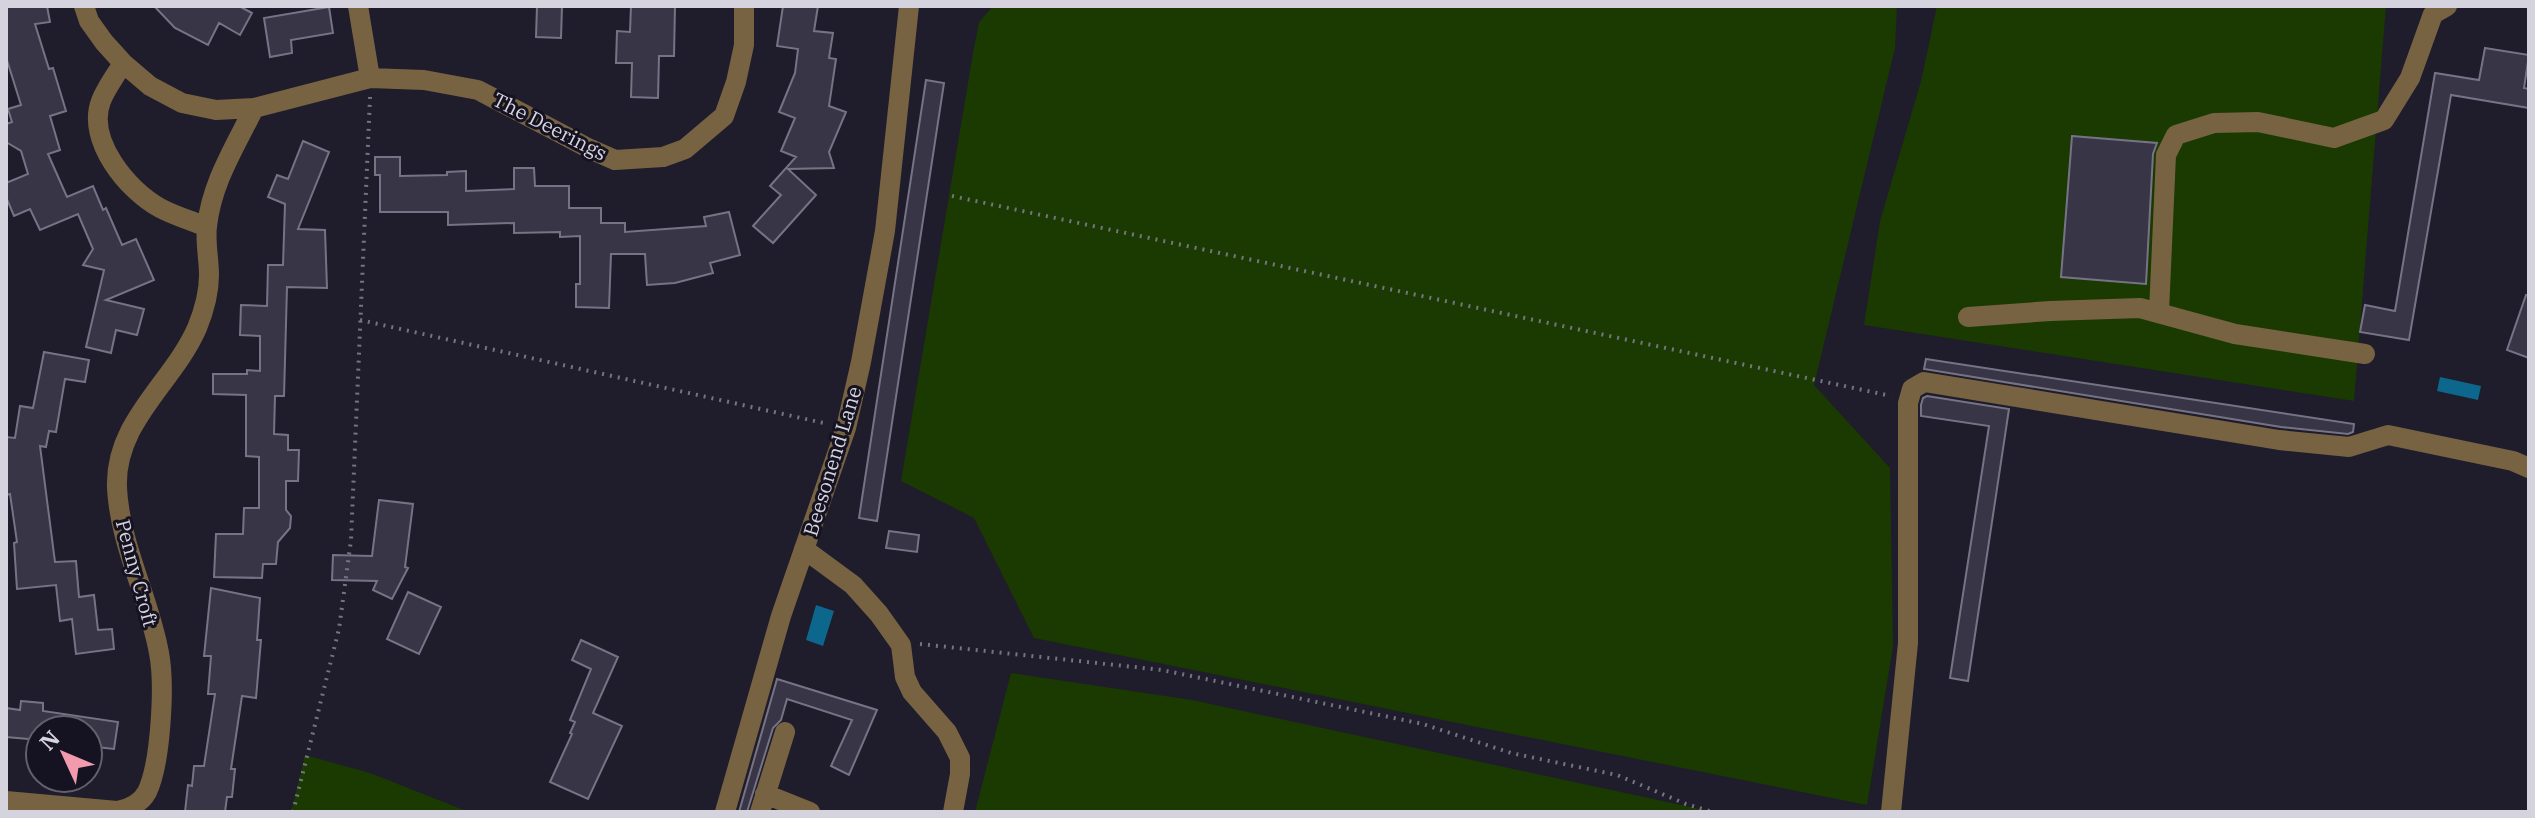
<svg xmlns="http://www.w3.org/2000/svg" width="2535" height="818" viewBox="0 0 2535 818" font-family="'IBM Plex Serif',serif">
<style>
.green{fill:#1a3a01}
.water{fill:#0d668b}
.building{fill:#383546;stroke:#777386;stroke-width:2}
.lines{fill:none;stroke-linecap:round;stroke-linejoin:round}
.path{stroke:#767481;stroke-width:4;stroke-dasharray:2 6;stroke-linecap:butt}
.minor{stroke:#776342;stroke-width:20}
.labels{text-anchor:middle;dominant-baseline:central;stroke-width:6;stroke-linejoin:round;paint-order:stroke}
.street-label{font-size:20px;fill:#d5d4de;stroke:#151221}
</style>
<rect width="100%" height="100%" fill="#1f1c2b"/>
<path class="green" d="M993 6H1897L1895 48 1814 385 1890 468 1893 646 1867 805 1034 638 974 518 901 481 973 53 979 22Z
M1937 6H2386L2354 401 1864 325 1880 221 1921 81Z
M1011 673 1192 700 1714 812H975Z
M305 755 370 773 469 812H291Z"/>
<path class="water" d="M2440 377 2481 386 2478 400 2437 391Z
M816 605 834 611 823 646 806 640Z"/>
<path class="building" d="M6 6H47L50 22 35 24 49 69 53 68 66 111 50 116 60 150 48 154 67 197 93 186 103 210 106 208 122 245 136 239 154 280 106 300 144 309 137 335 116 330 111 353 86 347 104 270 83 265 93 249 78 214 40 230 30 209 14 216 6 197V183L28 174 21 151 6 142V124L12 122 8 109 21 105 6 57Z
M154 6H239L252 13 240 35 219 23 208 45 175 28Z
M537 6H562L561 38 536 37Z
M631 6H675L674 56H659L658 98 631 97 632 63H616L617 31 630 32Z
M783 6H818L814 31 833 33 829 58 836 59 829 106 846 112 829 152 834 168 788 169 816 195 773 243 753 226 781 195 770 186 796 157 781 151 795 118 779 112 795 73 798 49 777 46Z
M329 7 333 33 291 40 292 53 270 57 264 18Z
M2485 48 2529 55 2524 88 2529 89V108L2451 95 2409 340 2360 332 2365 305 2395 311 2435 73 2479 80Z
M926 80 944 83 877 521 859 518Z
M2072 136 2157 143 2153 154 2146 284 2061 277Z
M303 141 329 152 298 229 325 230 327 288 287 287 284 396H275L274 434 288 435V450H299L298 481H286V510L291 516 290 528 278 542 276 564H263L262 578 214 577 216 534H243L244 508H259V457L246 456V395L213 394V374H247V370L260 371V336L240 335 241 305 267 306 268 265H283L285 204 268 197 277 175 288 179Z
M375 157H400V176L447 175V172L466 171V191L514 189V168H534L535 186H569V208H601V223H625V232L706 226 704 217 729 212 740 255 710 263 713 273 675 283 647 285 645 254H611L609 308 576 307V284H580V236L560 237V232L514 233V223L448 225V212H380V175H375Z
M2526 295 2529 296V358L2507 350Z
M44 352 89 360 85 382 65 379 56 432 49 431 46 447 40 446 55 562 76 561 79 597 94 595 98 630 112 629 114 649 76 654 72 619 60 621 56 585 17 589 14 543 17 542 10 494 6 495V437L15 438 20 406 33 408Z
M1926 359 2354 424 2353 432 2348 434 2281 427 1924 369Z
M1927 396 2009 409 1968 681 1950 678 1989 426 1921 416V405L1923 398Z
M379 500 413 504 405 567 408 568 392 599 373 590 377 581 332 580 333 555 372 556Z
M889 531 919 535 917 552 886 548Z
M211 588 260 598 257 640H261L256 698 242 696 231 769H235L232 797H227L225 812H185L188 785 192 786 194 766H204L215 694H208L211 656H204Z
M408 592 441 607 419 654 387 639Z
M581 640 618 657 593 713 622 726 588 799 550 782 572 734 570 733 575 722 570 720 591 669 572 660Z
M777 679 877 710 849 775 831 766 852 720 787 699 781 720 773 728 747 812H739Z
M21 701 43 703V711L118 722 114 749 88 746V730H40V740L6 737V708L20 710Z"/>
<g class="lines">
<path class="path" d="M952 196 1891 396
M360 320 828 424
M920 644 1162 670 1423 724 1511 753 1617 775 1686 804 1713 812
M293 812 339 629 351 540 370 97"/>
<path class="minor" d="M84 6 89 21 104 42 123 63 150 86 182 103 216 110 254 108 370 78 424 80 478 90 590 149 615 160 663 157 685 149 724 116 736 82 744 45V6
M358 6 370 78
M123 63C116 75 106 88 101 101 86 140 128 191 160 208 175 216 192 221 207 227
M2159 312 2166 155 2176 135 2214 123 2258 122 2334 138 2384 120 2410 78 2433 14 2447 6
M1968 317 2050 311 2140 308 2235 334 2365 354
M804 549 853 585 879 614 901 645 905 677 912 692 947 732 960 758V774L953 812
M765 794 810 812
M6 801 117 811C129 809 141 803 147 792 161 763 165 684 159 653 149 597 120 546 117 488 114 422 173 383 197 328 204 311 209 293 209 275 209 259 205 242 207 226 212 182 235 147 254 108
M725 812 781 616 846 428 861 362 885 231 909 6
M760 812 785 732
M1891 812 1908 643V403L1912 389 1924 382 2279 440 2349 447 2388 435 2513 461 2529 468"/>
</g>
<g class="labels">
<g class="street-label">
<text transform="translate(550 126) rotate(27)">The Deerings</text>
<text transform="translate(832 461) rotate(-73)">Beesonend Lane</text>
<text transform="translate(137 573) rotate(75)">Penny Croft</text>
</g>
</g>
<rect width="2535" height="818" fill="none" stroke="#d5d4de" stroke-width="16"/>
<g transform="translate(64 754) rotate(314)"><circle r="38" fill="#151221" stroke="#62606d" stroke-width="2"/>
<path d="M0-6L14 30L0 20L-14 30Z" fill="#f29aae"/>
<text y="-12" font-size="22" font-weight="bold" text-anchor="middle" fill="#d5d4de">N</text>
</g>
</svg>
